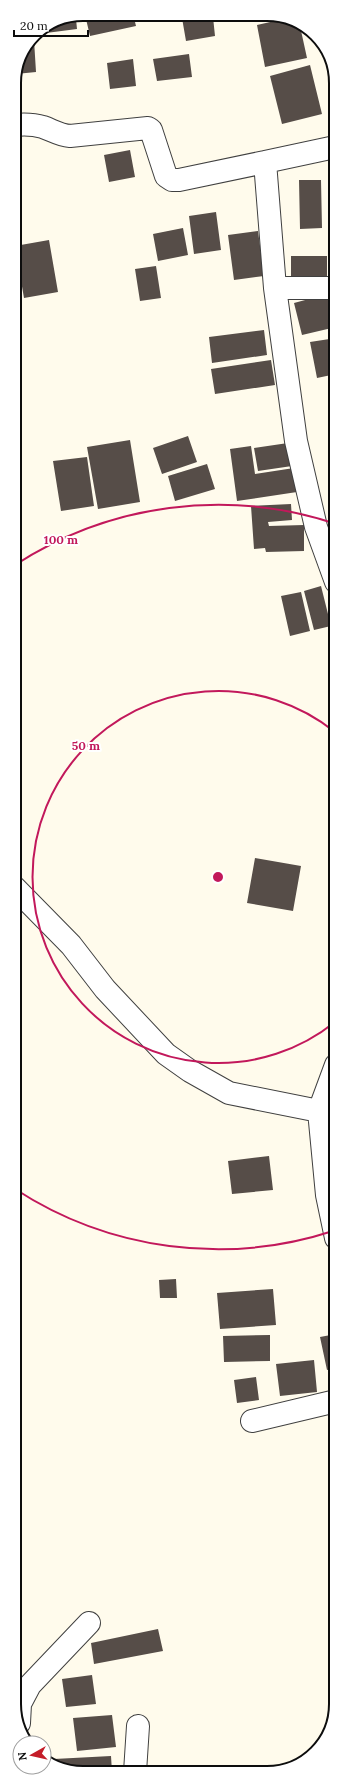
<svg xmlns="http://www.w3.org/2000/svg" width="350" height="1787" viewBox="0 0 350 1787" font-family="Lora,serif">
<style>
.building{fill:#564d48}
.lines{fill:none;stroke-linecap:round;stroke-linejoin:round}
.minor-casing{stroke:#404040;stroke-width:24}
.minor{stroke:#fff;stroke-width:22}
.ring{fill:none;stroke:#c2185b;stroke-width:2}
.rim{fill:none;stroke:#0d0d0d;stroke-width:2}
.centre{fill:#c2185b;stroke:#fff;stroke-width:2}
.ring-label{font-size:12px;text-anchor:middle;font-weight:bold;fill:#c2185b;stroke:#fff;stroke-width:4;stroke-linejoin:round;paint-order:stroke}
</style>
<rect width="100%" height="100%" fill="#fffbec"/>
<path class="building" d="M207 17H213L215 36 186 41 182 18Z
M134 18 136 26 90 36 86 19Z
M288 18 300 26 307 58 265 67 257 25Z
M57 19H76L77 29 46 33 45 27Z
M31 40H34L36 72 16 74Z
M189 54 192 77 157 81 153 59Z
M133 59 136 86 110 89 107 63Z
M310 65 322 114 282 124 270 76Z
M130 150 135 177 109 182 104 155Z
M299 180H321L322 228 300 229Z
M335 183V201L330 185Z
M216 212 221 250 194 254 189 216Z
M183 228 188 255 158 261 153 234Z
M258 231 264 276 234 280 228 235Z
M49 240 58 292 24 298 15 246Z
M331 251H335V280H332Z
M291 256H327V280H291Z
M156 266 161 298 140 301 135 269Z
M335 292 336 327 302 335 294 303Z
M264 330 267 355 212 363 209 337Z
M336 338V374L317 378 310 342Z
M271 360 275 385 215 394 211 369Z
M188 436 197 462 162 474 153 448Z
M130 440 140 502 98 509 87 447Z
M288 443 292 466 258 471 254 448Z
M251 446 255 474 294 468 297 492 237 501 230 449Z
M87 457 94 506 61 511 53 461Z
M207 464 215 489 175 501 168 476Z
M291 504 292 520 268 522 269 526 304 525V551L266 552 265 548 254 549 251 506Z
M321 586 331 626 314 630 304 591Z
M301 592 310 631 290 636 281 596Z
M255 858 301 866 293 911 247 903Z
M269 1156 273 1190 232 1194 228 1161Z
M176 1279 177 1298H160L159 1280Z
M273 1289 276 1325 220 1329 217 1293Z
M336 1334V1368L327 1370 320 1337Z
M270 1335V1361L224 1362 223 1336Z
M314 1360 317 1392 280 1396 276 1364Z
M256 1377 259 1400 237 1403 234 1380Z
M158 1629 163 1651 94 1664 91 1643Z
M92 1675 96 1704 66 1707 62 1679Z
M112 1715 116 1747 77 1751 73 1718Z
M111 1756 112 1772H69L55 1763 54 1759Z"/>
<g class="lines">
<defs>
<path id="minor" d="M14 125C24 124 33 124 43 127 52 130 59 135 70 136L148 128 151 130 166 176 172 180H179L265 162
M335 147 265 162 275 288 296 441 316 527 336 582
M275 288H335
M14 887 71 945 105 989 166 1054 190 1071 229 1093 319 1111 327 1195 336 1238
M319 1111 336 1065
M252 1421 336 1401
M19 1723 20 1704 30 1685 89 1623
M135 1772 138 1726"/>
</defs>
<use href="#minor" class="minor-casing"/>
<use href="#minor" class="minor"/>
</g>
<g class="ring">
<path d="M335 1022A186 186 0 1 1 335 732"/>
<path d="M333 1231A372 372 0 0 1 15 1189M15 565A372 372 0 0 1 333 523"/>
</g>
<path d="M0 0H350V1787H0ZM83 21H267A62 62 0 0 1 329 83V1704A62 62 0 0 1 267 1766H83A62 62 0 0 1 21 1704V83A62 62 0 0 1 83 21Z" fill="#fff" fill-rule="evenodd"/>
<path class="rim" d="M83 21H267A62 62 0 0 1 329 83V1704A62 62 0 0 1 267 1766H83A62 62 0 0 1 21 1704V83A62 62 0 0 1 83 21Z"/>
<circle cx="218" cy="877" r="6" class="centre"/>
<g class="ring-label">
<text x="61" y="544">100 m</text>
<text x="86" y="750">50 m</text>
</g>
<g transform="translate(32 1755) rotate(262)"><circle r="19" fill="#ffffff" stroke="#9e9e9e"/>
<path d="M0-3L7 15L0 10L-7 15Z" fill="#c41d29"/>
<text y="-6" font-size="11" font-weight="bold" text-anchor="middle" fill="#0d0d0d">N</text>
</g>
<path d="M14 30v6h74v-6" fill="none" stroke="#0d0d0d" stroke-width="2"/>
<text x="20" y="30" font-size="12" fill="#0d0d0d" stroke="#ffffff" stroke-width="3" paint-order="stroke">20 m</text>
</svg>
